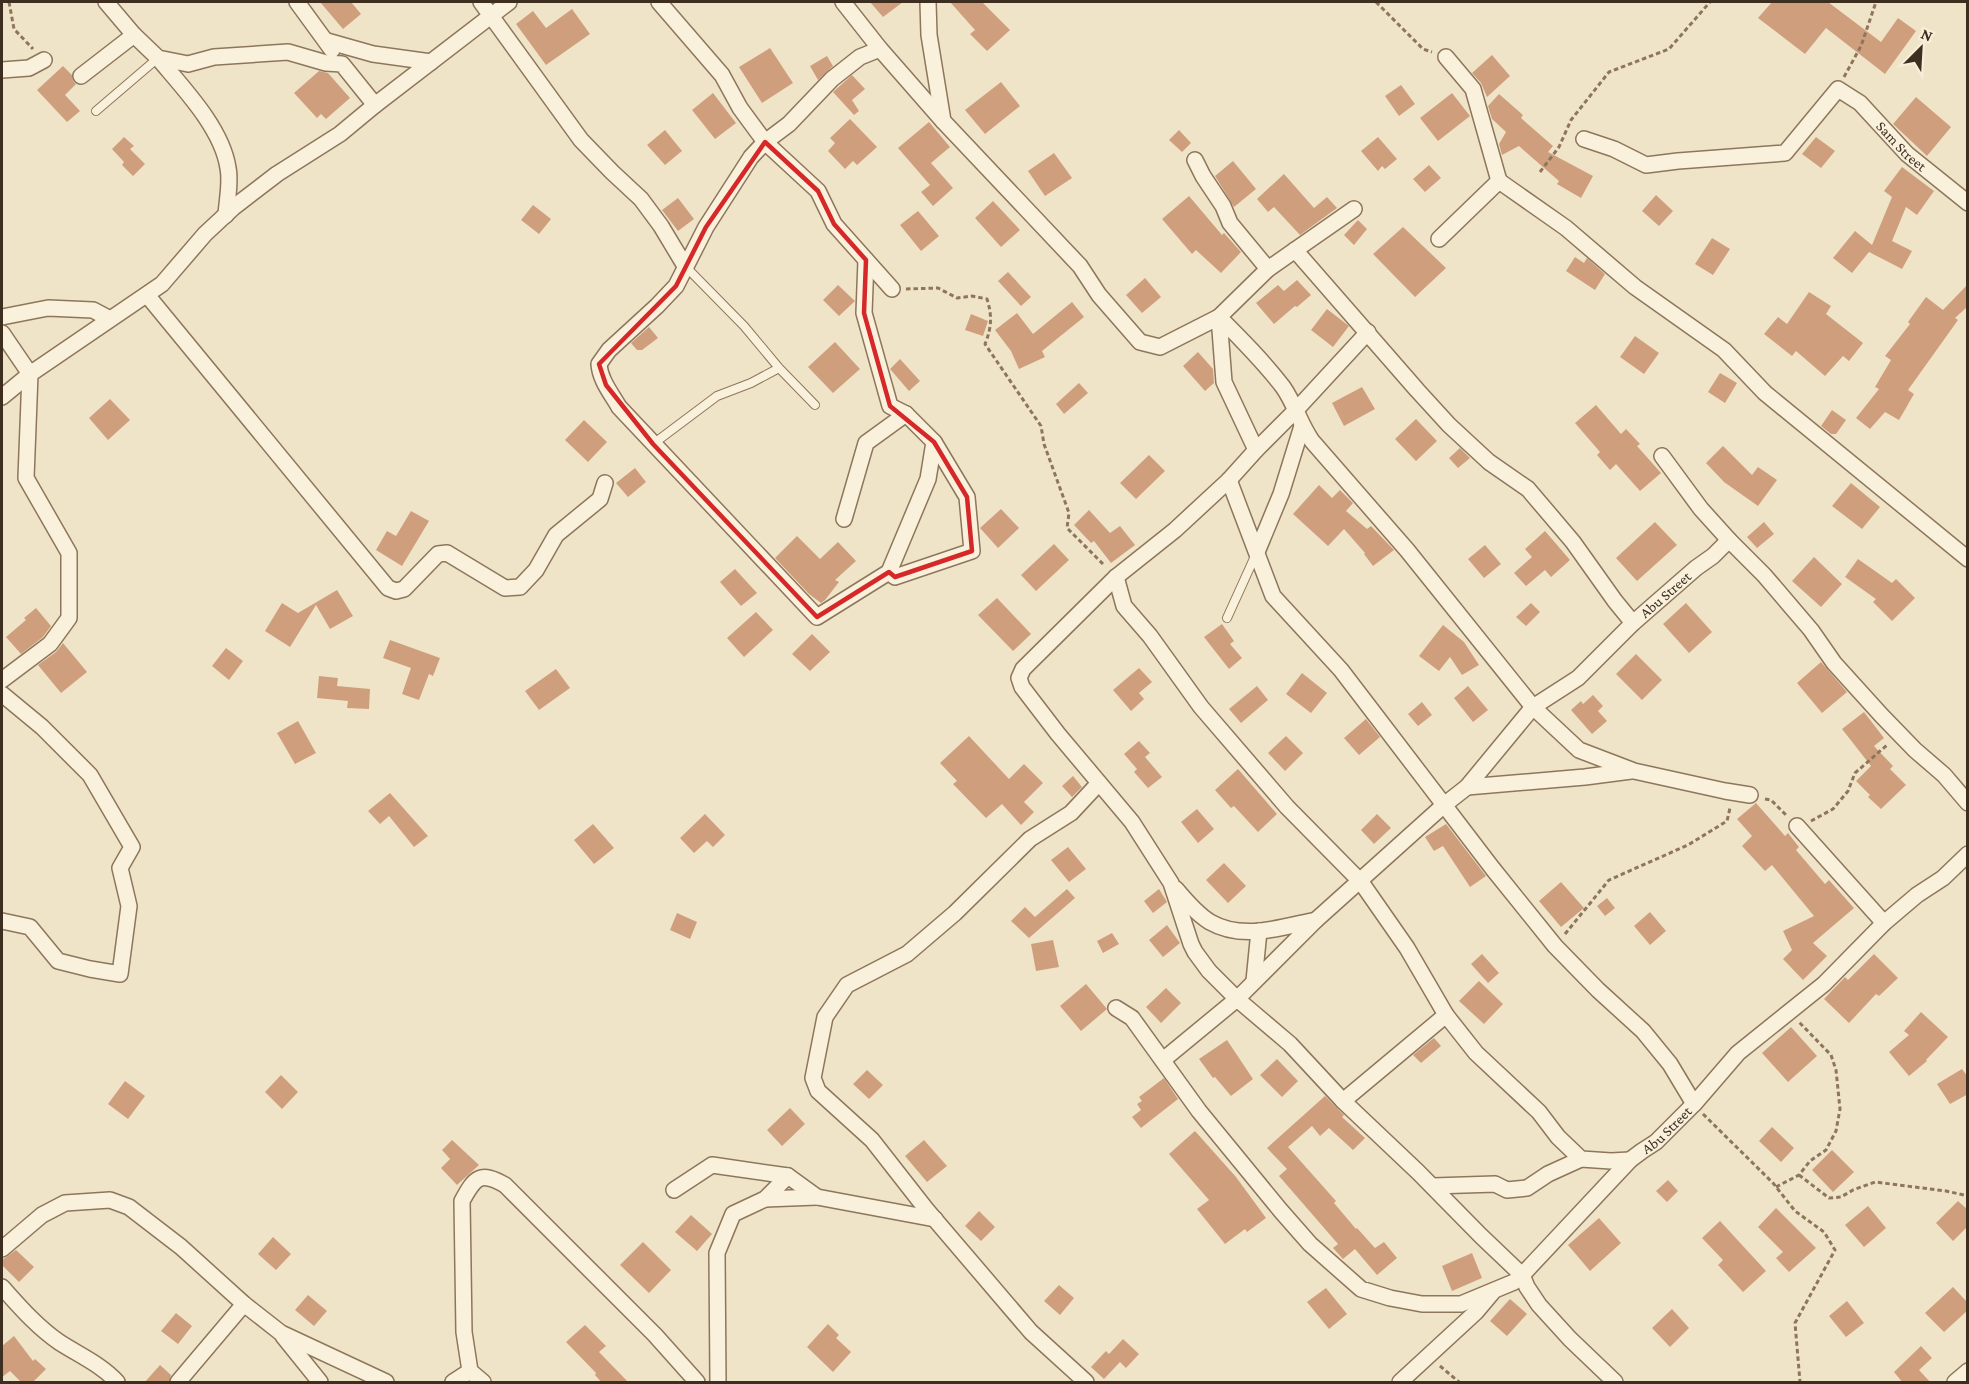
<svg xmlns="http://www.w3.org/2000/svg" width="1969" height="1384" viewBox="0 0 1969 1384" font-family="'Crimson Pro',serif">
<style>
.building{fill:#cf9f7d}
.lines{fill:none;stroke-linecap:round;stroke-linejoin:round}
.service-casing{stroke:#8d765c;stroke-width:10}
.minor-casing{stroke:#8d765c;stroke-width:18}
.path{stroke:#8d765c;stroke-width:3;stroke-dasharray:4.5 3;stroke-linecap:butt}
.service{stroke:#faf1dc;stroke-width:8}
.minor{stroke:#faf1dc;stroke-width:15}
.marked{fill:none;stroke:#d62828;stroke-width:4.5;stroke-linejoin:round}
.labels{text-anchor:middle;dominant-baseline:central;stroke-width:4.5;stroke-linejoin:round;paint-order:stroke}
.street-label{font-size:15px;fill:#3d2e20;stroke:#f7eed8}
</style>
<rect width="100%" height="100%" fill="#f0e4c8"/>
<path class="building" d="M320 2H351L361 14 343 29Z
M870 2H903L883 17Z
M950 2H982L1010 30 987 51 970 34 975 30Z
M1772 2H1828L1881 42 1898 18 1916 31 1885 74 1826 28 1805 54 1758 18Z
M572 9 590 34 546 65 516 24 533 11 546 28Z
M770 48 793 83 762 103 739 67Z
M1492 55 1510 76 1487 97 1481 83 1472 73Z
M827 56 833 66 818 80 810 66Z
M63 66 72 75 73 81 76 84 65 95 80 111 67 122 37 90Z
M319 71 328 73 350 98 326 119 321 114 317 118 294 93Z
M852 75 865 89 852 100 859 111 854 115 833 92Z
M1001 82 1020 106 985 134 965 110Z
M1401 85 1415 104 1399 116 1385 96Z
M713 93 736 123 715 139 692 110Z
M1452 93 1470 116 1438 141 1420 118Z
M1499 94 1523 115 1521 118 1553 146 1548 152 1593 176 1581 198 1557 184 1559 181 1519 146 1502 155 1499 144 1506 132 1492 119 1488 106Z
M1916 97 1951 127 1927 156 1893 124Z
M850 119 877 147 857 165 853 161 845 169 828 151 835 143 830 138Z
M929 122 950 147 931 163 953 188 933 206 921 192 930 185 898 148Z
M665 130 682 151 665 165 647 145Z
M1179 130 1191 143 1182 152 1169 140Z
M124 137 134 146 130 149 145 164 133 176 122 165 124 162 112 149Z
M1378 137 1397 159 1385 169 1382 166 1378 171 1361 151Z
M1816 137 1835 151 1821 168 1802 154Z
M1054 153 1072 178 1045 196 1028 171Z
M1233 161 1256 189 1234 207 1215 176Z
M1429 165 1441 178 1425 192 1413 179Z
M1902 167 1934 191 1917 215 1906 207 1892 241 1912 251 1902 269 1869 252 1852 273 1833 258 1855 231 1872 245 1892 197 1884 191Z
M1284 174 1314 208 1327 197 1337 208 1300 235 1274 207 1268 212 1257 199Z
M1656 195 1673 211 1659 226 1642 211Z
M1189 196 1222 235 1224 233 1241 252 1221 273 1196 250 1192 254 1162 219Z
M678 198 694 219 678 231 662 210Z
M993 201 1020 230 1001 247 975 218Z
M533 205 551 219 539 234 521 220Z
M918 211 939 236 921 251 900 225Z
M1358 220 1367 229 1354 245 1344 235Z
M1403 227 1446 268 1415 297 1373 254Z
M1712 238 1730 249 1713 275 1695 264Z
M1575 257 1584 263 1587 258 1605 274 1595 290 1566 271Z
M1008 272 1031 297 1021 306 998 281Z
M1145 278 1161 297 1142 313 1126 295Z
M1297 280 1311 295 1297 307 1295 306 1274 324 1256 303 1278 285 1284 291Z
M1968 284V306L1955 318 1958 320 1908 390 1914 394 1899 420 1885 412 1870 429 1856 418 1879 389 1875 387 1891 360 1885 356 1910 324 1908 322 1926 297 1943 310Z
M838 285 855 301 839 316 823 300Z
M1809 292 1831 306 1826 314 1863 343 1849 361 1843 356 1825 376 1796 351 1792 356 1764 334 1778 317 1787 324Z
M1072 302 1084 317 1042 351 1045 357 1019 369 1011 351 995 330 1017 313 1033 334Z
M1327 309 1349 326 1333 347 1311 330Z
M971 314 988 321 983 336 965 330Z
M649 327 658 338 642 350H637L631 343Z
M1635 336 1659 353 1644 374 1620 357Z
M835 342 860 369 833 393 808 367Z
M1198 352 1213 369 1214 383 1205 391 1183 366Z
M900 359 920 381 909 391 890 369Z
M1720 373 1737 383 1725 403 1708 392Z
M1079 383 1088 393 1064 414 1056 404Z
M1362 387 1375 409 1344 426 1332 403Z
M110 399 130 420 108 440 89 418Z
M1596 405 1621 434 1626 429 1640 444 1637 446 1661 473 1640 491 1616 464 1610 470 1597 455 1600 452 1575 423Z
M1832 410 1846 420 1836 434H1831L1821 426Z
M1416 419 1437 441 1416 461 1395 439Z
M584 420 607 442 588 462 565 440Z
M1723 446 1752 475 1758 467 1777 480 1758 506 1724 482 1706 463Z
M1460 448 1470 458 1458 468 1449 458Z
M1149 455 1165 471 1136 499 1120 483Z
M635 468 646 482 628 497 616 483Z
M1851 483 1880 507 1862 529 1832 506Z
M1319 485 1332 498 1340 490 1353 503 1346 511 1367 529 1371 526 1394 550 1373 566 1364 554 1365 553 1344 529 1328 546 1293 514Z
M1001 509 1019 528 998 548 980 528Z
M1089 510 1110 533 1120 526 1135 545 1111 563 1094 541 1091 543 1074 525Z
M411 511 429 521 402 566 376 550 387 531 396 536Z
M1655 522 1677 545 1637 581 1616 558Z
M1764 522 1774 534 1757 548 1747 537Z
M1545 531 1570 560 1551 577 1545 570 1526 586 1514 573 1532 557 1525 549Z
M797 536 820 559 838 542 856 561 835 580 839 582 825 600 821 603 809 594 775 558Z
M1054 544 1069 560 1036 591 1021 575Z
M1485 545 1501 564 1484 578 1468 559Z
M1814 557 1842 584 1821 607 1792 581Z
M1858 559 1892 583 1896 579 1915 598 1892 621 1873 602 1876 599 1845 577Z
M735 569 757 593 741 606 720 582Z
M337 590 353 616 330 629 316 605 290 647 265 631 282 603 298 613Z
M997 598 1031 634 1013 651 978 615Z
M1531 603 1540 612 1526 626 1516 617Z
M1686 603 1712 632 1689 653 1663 624Z
M36 608 51 626 43 637 21 654 6 637 26 620 24 618Z
M756 612 773 630 744 657 727 638Z
M1222 624 1234 641 1230 644 1242 658 1229 669 1204 637Z
M1443 625 1464 642 1479 665 1462 675 1450 657 1439 671 1419 656Z
M812 634 830 652 810 671 792 654Z
M390 640 440 658 433 676 429 674 419 700 402 694 411 668 383 658Z
M63 643 87 672 61 693 38 665 56 652Z
M226 648 243 661 229 680 212 666Z
M1636 654 1662 680 1642 700 1616 674Z
M1821 662 1847 692 1822 713 1797 683Z
M1139 668 1152 682 1139 693 1144 699 1131 711 1113 690Z
M556 669 570 688 539 710 525 691Z
M1302 673 1327 693 1311 713 1286 694Z
M319 676 338 678 337 686 370 689 369 709 347 708 348 701 317 698Z
M1257 686 1268 700 1241 723 1229 709Z
M1468 686 1488 710 1473 722 1454 698Z
M1593 695 1603 706 1598 711 1607 721 1592 734 1571 710 1581 701 1583 704Z
M1422 702 1432 715 1418 726 1408 714Z
M1864 712 1884 738 1874 746 1893 766 1890 769 1906 785 1881 809 1868 797 1870 795 1856 781 1871 766 1842 729Z
M1366 719 1380 737 1359 755 1344 738Z
M298 721 316 753 295 764 277 733Z
M969 736 1009 779 1024 764 1043 783 1024 802 1034 812 1021 825 1002 804 986 818 953 784 957 781 940 763Z
M1286 736 1303 753 1285 771 1268 753Z
M1139 741 1150 753 1145 757 1162 777 1148 788 1134 772 1137 769 1124 754Z
M1238 769 1277 814 1258 832 1234 806 1231 808 1215 790Z
M1073 776 1082 787 1072 797 1062 786Z
M390 793 428 836 414 847 389 816 380 824 368 811Z
M1756 803 1785 836 1788 833 1799 847 1796 850 1825 884 1829 880 1854 908 1813 943 1827 956 1803 980 1783 959 1792 950 1783 931 1814 916 1772 865 1765 871 1742 846 1752 836 1737 819Z
M1197 809 1214 829 1198 843 1181 822Z
M705 814 725 835 713 847 707 841 694 853 680 838Z
M1377 814 1391 828 1374 844 1361 830Z
M593 824 614 848 594 864 574 840Z
M1446 824 1486 876 1470 887 1443 846 1434 851 1425 837Z
M1068 847 1086 869 1069 882 1051 860Z
M1224 863 1246 886 1228 903 1206 880Z
M1561 882 1584 908 1561 927 1539 901Z
M1067 889 1075 898 1029 938 1011 921 1025 907 1035 917Z
M1159 889 1167 902 1153 913 1144 901Z
M1607 898 1615 908 1605 916 1597 906Z
M1650 912 1666 931 1650 945 1634 926Z
M677 913 697 922 690 939 670 930Z
M1167 925 1180 943 1163 957 1149 940Z
M1112 933 1119 944 1103 953 1097 941Z
M1053 940 1059 967 1036 971 1031 944Z
M1482 954 1499 973 1488 983 1471 964Z
M1874 954 1898 978 1879 996 1876 994 1849 1023 1824 999 1845 977 1848 980Z
M1479 981 1503 1004 1484 1024 1459 1001Z
M1086 984 1107 1009 1081 1031 1060 1006Z
M1166 988 1181 1003 1161 1023 1146 1007Z
M1921 1012 1948 1037 1926 1060 1927 1061 1909 1076 1889 1052 1909 1035 1904 1031Z
M1791 1027 1817 1056 1788 1082 1762 1053Z
M1434 1038 1441 1046 1421 1063 1413 1055Z
M1227 1040 1253 1079 1231 1096 1215 1077 1213 1078 1199 1059Z
M1277 1059 1298 1081 1282 1097 1260 1075Z
M1962 1069 1968 1077V1094L1950 1104 1937 1084Z
M867 1070 883 1085 869 1099 853 1084Z
M281 1075 298 1092 282 1109 265 1092Z
M1164 1078 1178 1099 1141 1128 1132 1117 1141 1110 1137 1104 1142 1101 1139 1097Z
M125 1081 145 1096 128 1119 108 1104Z
M1325 1096 1344 1115 1342 1117 1365 1138 1353 1150 1329 1128 1320 1136 1312 1126 1288 1147 1336 1201 1334 1203 1356 1229 1357 1228 1375 1248 1384 1242 1397 1258 1377 1275 1355 1249 1343 1259 1333 1248 1338 1244 1279 1176 1287 1169 1267 1148Z
M790 1108 805 1124 782 1146 767 1130Z
M1772 1127 1794 1148 1781 1162 1759 1141Z
M1195 1131 1236 1177 1266 1218 1247 1232 1245 1229 1225 1244 1197 1209 1209 1200 1169 1154Z
M452 1140 479 1165 457 1185 441 1168 450 1159 442 1150Z
M924 1140 947 1166 927 1182 905 1156Z
M1832 1150 1854 1172 1833 1192 1812 1170Z
M1668 1180 1678 1191 1667 1202 1656 1191Z
M1958 1201 1968 1210V1226L1953 1241 1936 1223Z
M1868 1206 1886 1228 1864 1247 1845 1225Z
M1776 1208 1816 1248 1789 1272 1776 1258 1783 1252 1758 1227Z
M979 1211 995 1227 981 1241 965 1226Z
M691 1215 712 1234 697 1251 675 1232Z
M1599 1218 1621 1243 1590 1271 1568 1245Z
M1720 1221 1766 1271 1743 1292 1718 1265 1723 1260 1702 1238Z
M273 1237 291 1254 276 1270 258 1254Z
M643 1242 671 1270 649 1293 620 1265Z
M16 1250 34 1267 19 1282 2 1265V1260Z
M1472 1253 1482 1278 1452 1291 1442 1266Z
M1059 1285 1074 1298 1060 1315 1044 1301Z
M1953 1287 1968 1303V1310L1944 1332 1925 1313Z
M1326 1288 1347 1314 1329 1329 1307 1302Z
M308 1295 327 1311 314 1326 295 1310Z
M1510 1299 1527 1314 1507 1336 1490 1321Z
M1847 1301 1864 1323 1846 1337 1829 1316Z
M1672 1309 1689 1328 1670 1347 1652 1328Z
M176 1313 192 1326 178 1344 161 1331Z
M828 1324 839 1335 836 1338 851 1352 833 1372 807 1347Z
M585 1325 606 1346 599 1352 629 1383H602L595 1375 596 1373 566 1342Z
M14 1336 33 1361 35 1359 46 1369 32 1383H22L10 1371 2 1377V1346Z
M1123 1339 1139 1354 1126 1368 1120 1362 1104 1379 1091 1367 1106 1351 1109 1354Z
M1921 1346 1932 1358 1919 1370 1931 1383H1903L1894 1372Z
M160 1365 171 1375 169 1383H144Z"/>
<g class="lines">
<defs>
<path id="service" d="M96 111 158 58
M685 266 744 326 779 368 815 405
M653 444 717 396 751 383 779 368
M1227 618 1256 554"/>
<g id="minor">
<path d="M106 2 134 35"/>
<path d="M297 2 332 50"/>
<path d="M481 2 581 140 612 172 641 199 661 226 685 266"/>
<path d="M659 2 722 75 740 108 765 142 818 191 834 224 892 289"/>
<path d="M843 2 880 49 943 121"/>
<path d="M928 2 929 35 943 121 1080 266 1099 295 1140 342 1160 347 1219 317 1224 382 1256 450 1229 480 1175 530 1116 577 1023 669 1019 678 1022 687 1058 734 1132 822 1171 883 1191 944 1195 952 1209 971 1237 999 1290 1044 1343 1101 1418 1172 1481 1236 1522 1275 1527 1287 1539 1305 1570 1339 1615 1382"/>
<path d="M327 41 373 54 431 62"/>
<path d="M158 58C183 88 222 128 228 168 231 182 227 200 226 215"/>
<path d="M2 70 29 68 44 60"/>
<path d="M81 76 134 35 158 58 188 64 214 57 288 52 326 63 342 64 375 105 509 2"/>
<path id="s1" d="M1584 139 1614 149 1646 165 1678 161 1785 153 1838 89 1860 103 1907 154 1968 203"/>
<path d="M1195 160 1203 176 1223 206 1230 223 1268 269"/>
<path d="M1499 181 1566 228 1635 287 1724 350 1765 393 1968 559"/>
<path d="M1354 209 1268 269 1219 317C1241 339 1264 362 1283 387 1295 404 1300 424 1312 441L1407 550 1533 707 1579 750 1634 771 1725 791 1750 795"/>
<path d="M1439 239 1499 181 1473 89 1446 57"/>
<path d="M1295 250 1417 390 1449 425 1489 462 1528 489 1573 542 1615 601 1633 623"/>
<path d="M866 260 864 313 890 406 906 414 934 442 928 479 889 572 817 617 619 407C611 393 600 380 599 364L609 350 657 306 676 286 706 227 751 157 765 142 789 124 832 79 860 57 880 49"/>
<path d="M147 295 388 588 396 591 404 589 438 554 447 553 505 588 520 587 536 570 556 535 600 499 605 483"/>
<path d="M2 317 48 308 93 310 110 319"/>
<path d="M2 333 30 374 26 478 69 553V618L50 644 2 680"/>
<path d="M2 397 30 374 162 284 205 234 234 207 277 174 340 134 375 105"/>
<path d="M1256 450 1296 410 1368 332"/>
<path d="M1662 456 1701 509 1729 540"/>
<path d="M1229 480 1273 596 1341 670 1493 869 1555 946 1598 990 1643 1031 1670 1064 1694 1104"/>
<path d="M844 519 866 443 906 414"/>
<path d="M1257 552 1281 494 1302 426"/>
<path d="M889 572 895 577 972 551 967 497 934 442"/>
<path d="M1116 577 1124 606 1150 636 1201 707 1287 807 1361 882 1407 948 1446 1015 1476 1053 1539 1112 1558 1137 1581 1159 1611 1161 1630 1160"/>
<path d="M2 694 42 727 90 775 132 847 120 868 129 906 120 974 90 969 58 961 30 927 2 921"/>
<path d="M1467 787 1585 777 1631 771"/>
<path d="M1797 826 1884 923"/>
<path d="M1176 889C1186 901 1197 914 1210 922 1243 941 1282 927 1316 920"/>
<path d="M1254 981 1259 931"/>
<path id="s2" d="M1116 1008 1132 1018 1199 1111 1281 1211 1310 1244 1361 1289 1390 1298 1422 1304H1461L1514 1282 1525 1272 1630 1160 1642 1151 1656 1142 1694 1104 1738 1053 1824 984 1884 923 1917 895 1943 878 1968 854"/>
<path id="s3" d="M1163 1060 1237 999 1316 920 1444 805 1467 787 1533 707 1578 678 1633 623 1696 568 1713 556 1729 540 1764 575 1811 630 1834 663 1882 716 1915 750 1944 775 1968 803"/>
<path d="M1343 1101 1446 1015"/>
<path d="M1433 1186 1495 1184 1507 1190 1527 1188 1548 1174 1581 1159"/>
<path d="M674 1190 712 1165 788 1176 817 1197 935 1219"/>
<path d="M765 1199 817 1197"/>
<path d="M2 1249 42 1215 65 1203 110 1200 129 1207 181 1247 244 1304 281 1333 386 1382"/>
<path d="M2 1287C19 1306 37 1327 59 1342 79 1355 102 1365 117 1382"/>
<path d="M283 1336 320 1382"/>
<path d="M178 1382 244 1304"/>
<path d="M453 1382 470 1371"/>
<path d="M483 1382 470 1371 464 1332 462 1201C475 1177 480 1171 505 1185L655 1335 697 1382"/>
<path d="M718 1382 717 1253 733 1214 765 1199 788 1176"/>
<path d="M1086 1382 1031 1332 926 1209 872 1140 818 1091 813 1078 825 1017 847 985 907 954 955 913 1030 839 1071 813 1099 783"/>
<path d="M1400 1382 1476 1312 1492 1293"/>
<path d="M1955 1382 1968 1371"/>
</g>
</defs>
<use href="#service" class="service-casing"/>
<use href="#minor" class="minor-casing"/>
<path class="path" d="M9 2 14 29 33 49
M1376 2 1423 49 1432 52
M1844 77 1861 46 1876 2
M1540 172 1559 147 1571 120 1609 72 1669 49 1710 2
M906 289 938 288 957 298 972 296 987 299C992 315 992 327 985 344L1041 426 1044 444 1069 513 1067 528 1105 566
M1765 799 1771 800 1786 815
M1811 821 1833 809 1848 791 1855 773 1887 745
M1565 934 1609 880 1688 845 1727 821 1730 808
M1703 1114 1773 1183 1795 1211 1824 1232 1835 1250 1795 1323 1800 1382
M1799 1175 1829 1198 1841 1197 1853 1190 1875 1182 1946 1191 1968 1196
M1776 1187 1799 1175 1810 1161 1826 1150 1836 1131 1840 1109 1836 1070 1831 1055 1799 1022
M1440 1366 1459 1382"/>
<use href="#service" class="service"/>
<use href="#minor" class="minor"/>
</g>
<path class="marked" d="M765 142 818 191 834 224 866 260 864 313 890 406 934 442 967 497 972 551 895 577 889 572 817 617 653 444 606 385 599 364 676 286 706 227Z"/>
<g class="labels">
<g class="street-label">
<text stroke="none"><textPath href="#s1" startOffset="376">Sam Street</textPath></text>
<text stroke="none"><textPath href="#s3" startOffset="687">Abu Street</textPath></text>
<text stroke="none"><textPath href="#s2" startOffset="750">Abu Street</textPath></text>
</g>
</g>
<rect width="1969" height="1384" fill="none" stroke="#3d2e20" stroke-width="6"/>
<g transform="translate(1921 48) rotate(24)" stroke="#f7eed8" stroke-width="4.5" paint-order="stroke">
<path d="M0-4.5L10 22L0 15L-10 22Z" fill="#3d2e20"/>
<text y="-9" font-size="16" font-weight="bold" text-anchor="middle" fill="#3d2e20">N</text>
</g>
</svg>
